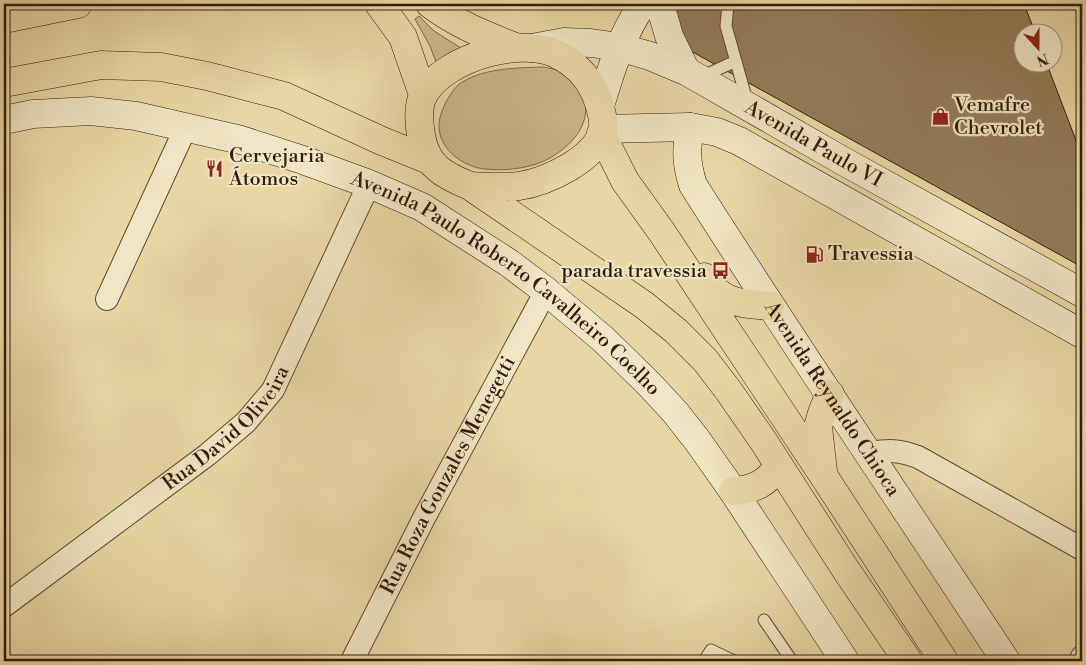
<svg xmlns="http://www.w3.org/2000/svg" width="1086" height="665" viewBox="0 0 1086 665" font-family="'Libre Bodoni',serif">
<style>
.green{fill:#cab789;stroke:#806848}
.building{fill:#937c59;stroke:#361a08}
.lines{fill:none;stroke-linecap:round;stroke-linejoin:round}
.lane-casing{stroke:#62492f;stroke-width:13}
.street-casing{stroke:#62492f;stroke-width:24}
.secondary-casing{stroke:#361a08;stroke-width:29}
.primary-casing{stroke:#361a08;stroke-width:29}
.highway-casing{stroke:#361a08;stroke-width:29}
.lane{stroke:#f0e5c4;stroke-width:11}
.street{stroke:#f0e5c4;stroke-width:22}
.secondary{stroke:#f0e5c4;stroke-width:28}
.primary{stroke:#e8d7a4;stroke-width:28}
.highway{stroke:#e8d7a4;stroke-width:28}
.labels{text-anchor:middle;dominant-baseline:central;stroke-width:4.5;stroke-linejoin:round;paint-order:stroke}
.poi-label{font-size:20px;fill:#361a08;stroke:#f0e5c4;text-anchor:start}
.street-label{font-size:20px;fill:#361a08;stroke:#f0e5c4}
</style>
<rect width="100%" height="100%" fill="#e8d7a4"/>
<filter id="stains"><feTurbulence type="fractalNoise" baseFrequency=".004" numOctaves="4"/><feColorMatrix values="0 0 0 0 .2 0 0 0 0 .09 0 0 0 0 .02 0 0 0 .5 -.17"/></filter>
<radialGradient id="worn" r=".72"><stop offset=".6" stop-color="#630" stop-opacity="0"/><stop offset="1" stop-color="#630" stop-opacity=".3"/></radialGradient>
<path class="green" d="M419 16 434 31 461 48 436 62 430 46 415 19Z
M543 67C564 71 566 72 579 90 599 119 570 149 544 161 526 169 504 171 485 169 463 167 439 149 439 126 439 118 442 111 445 104 448 98 453 90 458 85 481 68 515 68 543 67Z"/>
<path class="building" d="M672 4H1024L1035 32H1024V62H1046L1082 156V267L689 50 671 7Z"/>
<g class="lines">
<defs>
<path id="lane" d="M728 4 726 26 747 101
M701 77 736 61
M764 620 792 661
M704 661 711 650 734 661"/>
<g id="street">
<path d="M107 299 186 127"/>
<path d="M870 453C889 450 899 450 918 457L1082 549"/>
<path id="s1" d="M4 606 207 455 246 422 273 390 369 184"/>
<path id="s2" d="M352 661 424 518 546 291"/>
<path d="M1080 661 1082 657"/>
</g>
<g id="secondary">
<path d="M660 4 669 36 686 71"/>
<path id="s3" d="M532 48 564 42 591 43 619 47 650 56 686 71 843 161 1082 293"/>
<path d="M600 106C611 70 621 35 643 4"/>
<path id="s4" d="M4 120 33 114 91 111 136 116 241 140 303 160 369 184 422 207 509 263 546 291 603 339 649 384 675 412 697 440 733 491 845 661"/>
<path id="s5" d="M690 127C686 150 686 163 693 185 795 346 902 503 1006 661"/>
<path d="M603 129 690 127 717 132 739 141 1082 334"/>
</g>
<path id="primary" d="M379 4 403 37 423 95
M430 4C456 24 485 35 515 47
M601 133 625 181 661 231 823 475 944 661
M470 186C486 187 503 188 519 186 546 182 597 159 603 129 604 121 601 110 599 103 592 82 581 68 562 57 525 34 445 57 424 94 417 106 419 123 421 135 426 166 443 175 470 186L644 305 676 331 705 360 728 390 764 442 846 570 908 661
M704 277C723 304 739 303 770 306
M823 471 818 427 822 413 830 394
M733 491C754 490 767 483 778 466"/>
<path id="highway" d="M4 19 78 4
M4 83 101 65 161 67 207 76 284 96 382 141 429 160"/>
</defs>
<use href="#lane" class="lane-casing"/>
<use href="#street" class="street-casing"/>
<use href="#secondary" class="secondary-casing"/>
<use href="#primary" class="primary-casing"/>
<use href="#highway" class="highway-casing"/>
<use href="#lane" class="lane"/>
<use href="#street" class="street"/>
<use href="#secondary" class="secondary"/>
<use href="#primary" class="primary"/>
<use href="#highway" class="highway"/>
</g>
<defs>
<symbol id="shop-bare" viewBox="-9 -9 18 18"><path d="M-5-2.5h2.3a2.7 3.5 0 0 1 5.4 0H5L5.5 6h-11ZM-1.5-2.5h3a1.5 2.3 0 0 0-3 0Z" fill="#8f2418" stroke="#f0e5c4" stroke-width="2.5" paint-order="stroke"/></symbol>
<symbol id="restaurant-bare" viewBox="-9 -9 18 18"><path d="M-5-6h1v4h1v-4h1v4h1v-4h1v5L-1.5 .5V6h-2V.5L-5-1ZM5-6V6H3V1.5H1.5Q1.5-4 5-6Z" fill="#8f2418" stroke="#f0e5c4" stroke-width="2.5" paint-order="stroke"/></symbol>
<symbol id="fuel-bare" viewBox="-9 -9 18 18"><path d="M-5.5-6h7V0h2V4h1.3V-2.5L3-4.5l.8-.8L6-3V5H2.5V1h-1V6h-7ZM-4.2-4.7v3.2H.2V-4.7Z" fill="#8f2418" stroke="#f0e5c4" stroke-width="2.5" paint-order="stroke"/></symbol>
<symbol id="bus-bare" viewBox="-9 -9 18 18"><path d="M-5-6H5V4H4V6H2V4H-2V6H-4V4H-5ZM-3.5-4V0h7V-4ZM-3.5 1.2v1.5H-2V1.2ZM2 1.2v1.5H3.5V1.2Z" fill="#8f2418" stroke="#f0e5c4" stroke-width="2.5" paint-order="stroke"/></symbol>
</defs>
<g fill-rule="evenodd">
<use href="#shop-bare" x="928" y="104" width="25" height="25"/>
<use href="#restaurant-bare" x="202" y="156" width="25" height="25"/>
<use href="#fuel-bare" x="802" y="242" width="25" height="25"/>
<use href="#bus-bare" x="708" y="258" width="25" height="25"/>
</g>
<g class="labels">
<g class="poi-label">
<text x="954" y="105">Vemafre<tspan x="954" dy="23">Chevrolet</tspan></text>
<text x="229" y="156">Cervejaria<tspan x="229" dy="23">Átomos</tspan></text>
<text x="828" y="254">Travessia</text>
<text x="707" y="271" text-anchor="end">parada travessia</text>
</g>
<g class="street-label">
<text stroke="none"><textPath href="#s3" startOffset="306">Avenida Paulo VI</textPath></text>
<text stroke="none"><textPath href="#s4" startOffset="546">Avenida Paulo Roberto Cavalheiro Coelho</textPath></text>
<text stroke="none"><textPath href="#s5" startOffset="314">Avenida Reynaldo Chioca</textPath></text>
<text stroke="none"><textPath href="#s1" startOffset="286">Rua David Oliveira</textPath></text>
<text stroke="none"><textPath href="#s2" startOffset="209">Rua Roza Gonzales Menegetti</textPath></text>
</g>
</g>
<rect width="1086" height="665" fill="none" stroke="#e8d7a4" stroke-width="20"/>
<rect x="5" y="5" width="1076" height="655" fill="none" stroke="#361a08" stroke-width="2.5"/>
<rect x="10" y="10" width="1066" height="645" fill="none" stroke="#361a08"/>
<g transform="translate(1038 48) rotate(159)"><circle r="24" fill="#f0e5c4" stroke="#a69479"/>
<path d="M0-4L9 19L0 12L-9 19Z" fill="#8f2418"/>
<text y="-8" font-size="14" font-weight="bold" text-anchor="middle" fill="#361a08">N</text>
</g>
<rect width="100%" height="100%" filter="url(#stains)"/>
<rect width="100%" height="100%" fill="url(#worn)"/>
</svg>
